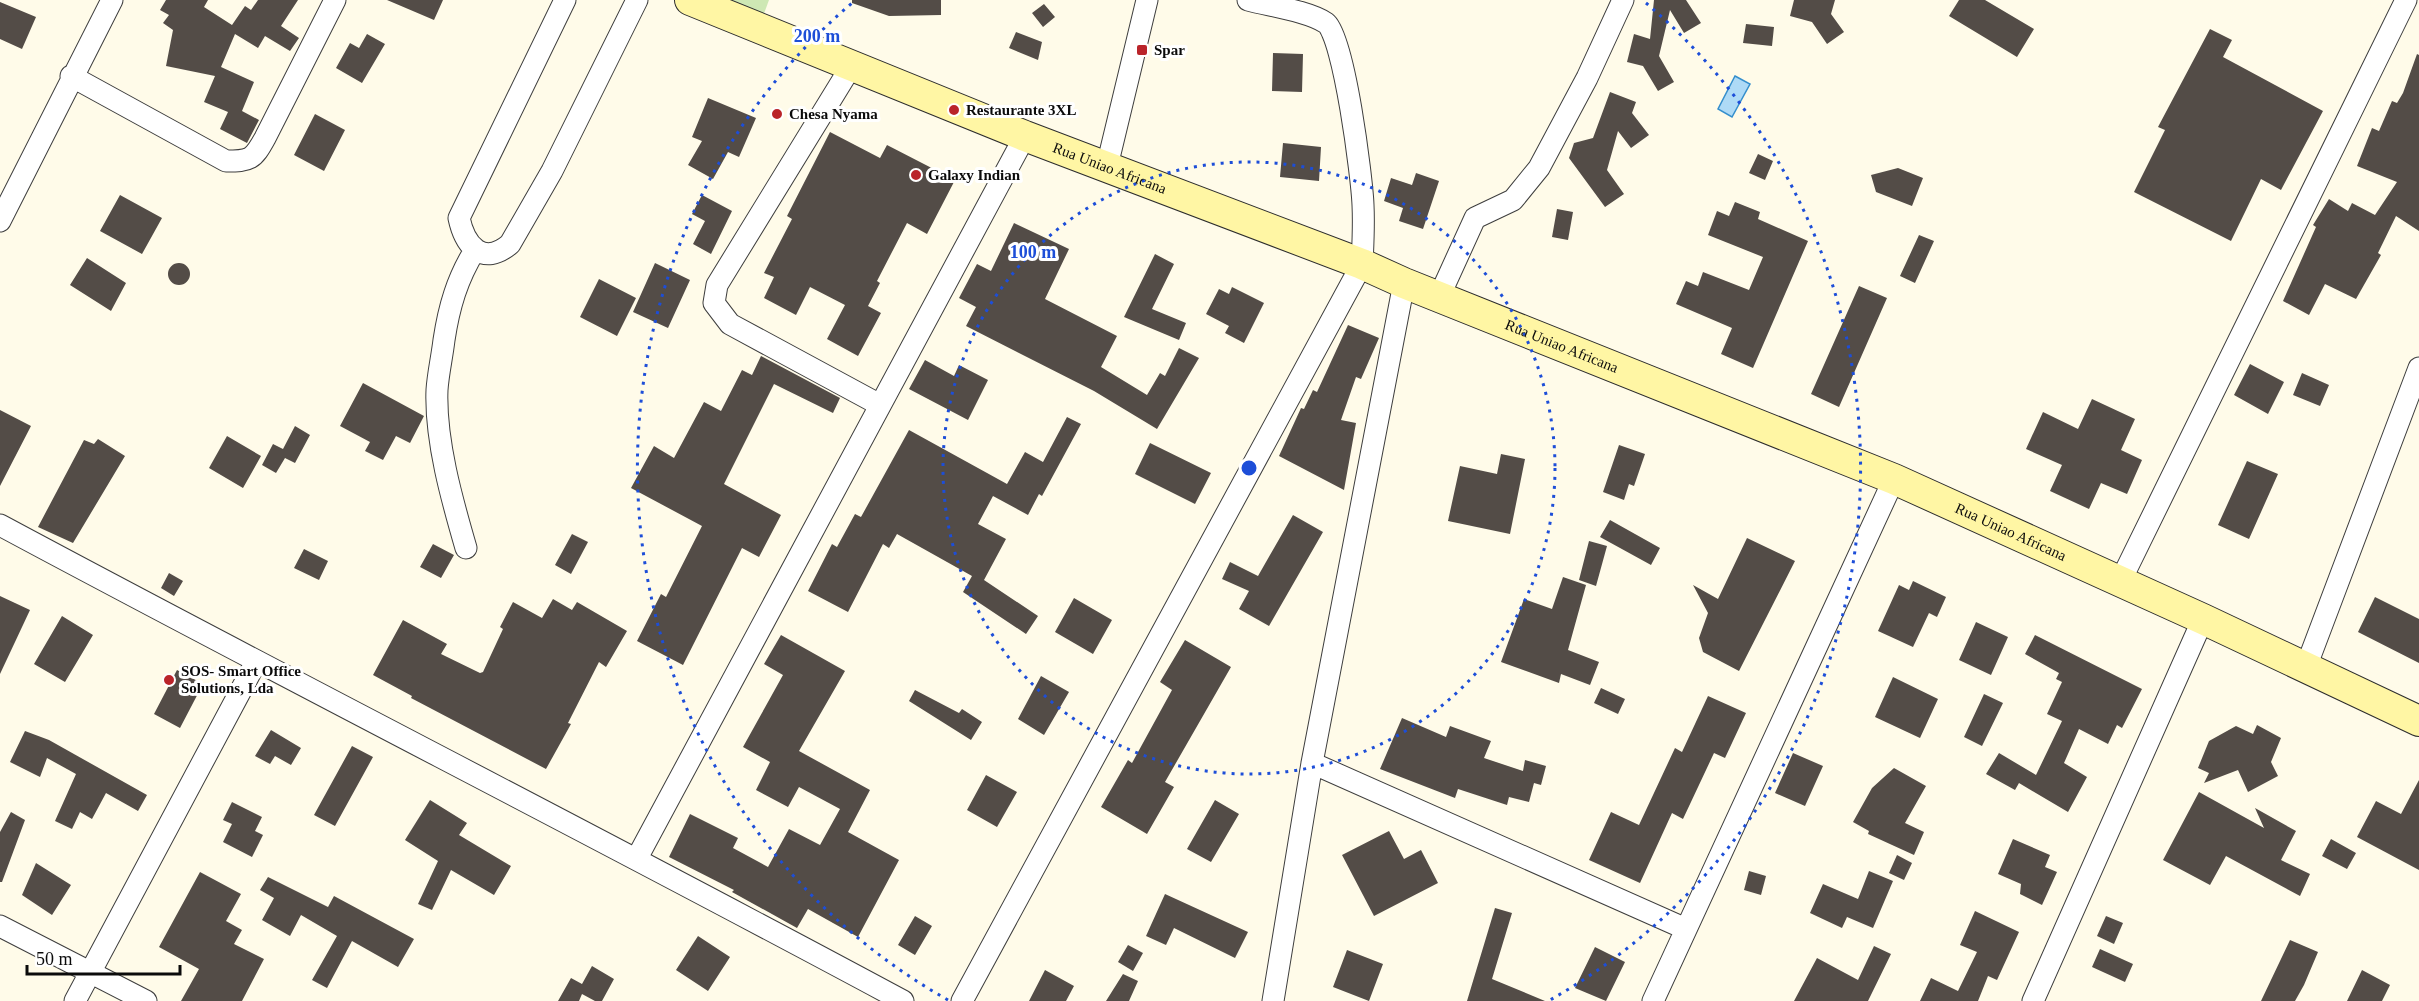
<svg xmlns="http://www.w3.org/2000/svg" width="2419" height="1001" viewBox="0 0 2419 1001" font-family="Georgia,serif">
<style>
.green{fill:#cee8b4}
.water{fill:#aedaf6;stroke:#358fcd;stroke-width:1.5}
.building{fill:#534c47}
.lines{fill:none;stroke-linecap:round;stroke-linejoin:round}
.minor-casing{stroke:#3e3e3e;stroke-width:23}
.secondary-casing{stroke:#2d2d2d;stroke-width:32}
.minor{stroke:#fff;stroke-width:21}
.secondary{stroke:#fff6a4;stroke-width:30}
.ring{fill:none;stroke:#1d4ed8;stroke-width:3;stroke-dasharray:3 6}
.poi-dot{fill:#ba242a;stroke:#fff;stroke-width:2}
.labels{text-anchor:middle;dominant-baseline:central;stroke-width:6;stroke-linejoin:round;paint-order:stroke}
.poi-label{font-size:15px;font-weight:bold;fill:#0b0b0b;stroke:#fff;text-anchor:start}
.street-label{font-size:15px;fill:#0b0b0b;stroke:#fff}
.centre{fill:#1d4ed8;stroke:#fff;stroke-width:3}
.ring-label{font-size:18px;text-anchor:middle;font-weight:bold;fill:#1d4ed8;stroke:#fff;stroke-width:6;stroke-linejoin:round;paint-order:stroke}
</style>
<rect width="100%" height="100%" fill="#fffbe9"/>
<path class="green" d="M714 0H769L762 19Z"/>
<path class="water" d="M1735 76 1750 84 1732 117 1718 109Z"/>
<path class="building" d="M166 0H208L204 7 232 25 245 6 251 10 258 0H298L281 26 299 38 290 51 265 36 258 48 235 34 221 67 254 82 242 111 259 120 247 143 220 129 228 112 204 102 215 76 166 66 173 30 163 23 169 15 160 10Z
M387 0H443L434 20Z
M852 0H941V15L889 16 852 3Z
M1654 0H1686L1701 23 1684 33 1670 10 1659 56 1674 82 1658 91 1643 66 1627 62 1634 34 1650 39Z
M1794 0H1835L1831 14 1844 32 1827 44 1812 22 1790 16Z
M1959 0H1985L2034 29 2017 57 1949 16Z
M0 2 36 17 22 49 0 39Z
M1044 4 1055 17 1043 27 1032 13Z
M1746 24 1774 27 1772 46 1743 43Z
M2210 29 2232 40 2223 57 2323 111 2281 190 2261 179 2231 241 2134 192 2165 130 2158 127Z
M1016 32 1042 42 1038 60 1009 48Z
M367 34 385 44 362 83 336 68 350 43 359 48Z
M1273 53 1303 54 1302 92 1272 91Z
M2417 54 2419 55V231L2396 216 2378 253 2381 255 2356 299 2325 284 2309 315 2283 301 2316 227 2313 225 2329 199 2348 211 2352 203 2375 215 2397 182 2357 166 2372 128 2379 131 2392 101 2397 103 2403 93Z
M1610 92 1636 102 1632 113 1649 135 1631 148 1618 131 1607 170 1624 194 1605 207 1569 158 1574 143 1593 138Z
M708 98 756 118 739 157 728 152 713 179 688 165 702 141 692 137Z
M315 114 345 130 324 171 294 155Z
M830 132 880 158 887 145 955 180 927 234 907 223 877 281 880 283 868 306 881 313 858 356 827 339 845 305 810 287 796 315 764 298 774 277 764 273 792 219 787 216Z
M1283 143 1321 147 1319 181 1280 177Z
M1758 154 1773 161 1765 180 1749 173Z
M1898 168 1923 178 1912 206 1876 192 1871 175Z
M1416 173 1439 181 1423 229 1399 221 1403 208 1384 201 1391 178 1412 185Z
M120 195 162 218 142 254 100 231Z
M702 195 732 211 711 254 693 244 705 221 692 214Z
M1735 202 1760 212 1758 219 1808 241 1753 368 1721 354 1732 328 1676 304 1686 281 1698 286 1703 272 1749 290 1763 257 1708 235 1717 211 1729 216Z
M1557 209 1573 212 1568 240 1552 237Z
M1014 223 1069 249 1045 299 1117 336 1101 367 1147 395 1160 373 1165 376 1179 348 1199 358 1157 429 1094 391 966 326 976 307 959 298 977 264 991 271Z
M1919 235 1934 241 1915 283 1900 276Z
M1155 254 1174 264 1152 309 1186 323 1179 340 1124 317Z
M87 258 126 283 111 311 70 285Z
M655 263 690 280 668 328 633 312Z
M168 274a11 11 0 1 1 22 0a11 11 0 1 1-22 0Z
M599 279 636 298 617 336 580 317Z
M1859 286 1887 298 1839 407 1811 394Z
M1232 287 1264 303 1244 343 1225 333 1229 326 1206 314 1219 289 1229 294Z
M1348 325 1379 338 1361 379 1356 377 1341 420 1356 423 1344 490 1279 456 1301 408 1304 409 1313 390 1317 392Z
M761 356 840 398 833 413 774 384 724 484 781 515 759 557 742 548 683 665 637 641 661 594 666 597 702 526 631 488 654 446 674 458 704 402 721 411 742 370 752 375Z
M925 360 954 376 959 365 988 380 968 420 909 389Z
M2250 364 2284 382 2268 414 2234 395Z
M2302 373 2329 385 2320 406 2293 395Z
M363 383 424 416 410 443 396 436 383 460 365 451 370 442 340 426Z
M2092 399 2135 419 2121 450 2142 460 2127 494 2101 483 2089 509 2050 491 2062 465 2026 449 2043 412 2078 429Z
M0 410 31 426 0 486Z
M1067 417 1081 424 1042 496 1039 494 1028 515 993 496 978 524 1006 539 984 580 1038 616 1026 634 963 592 972 576 897 534 889 548 883 544 848 612 808 591 832 544 837 547 855 514 861 517 909 430 1007 484 1025 452 1043 462Z
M295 426 310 435 295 463 285 458 276 473 262 465 273 444 283 449Z
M227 436 261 456 243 488 209 468Z
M98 439 125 456 73 543 38 527 84 440 94 444Z
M1150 443 1211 473 1195 504 1135 474Z
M1619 445 1645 454 1634 486 1629 484 1624 500 1603 492Z
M1501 454 1525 459 1510 534 1448 521 1460 466 1497 474Z
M2247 461 2278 474 2249 539 2218 525Z
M1293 515 1323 532 1269 626 1239 609 1249 591 1222 579 1230 562 1258 576Z
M1610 520 1660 548 1651 565 1600 537Z
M572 534 588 542 571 574 555 565Z
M1747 538 1795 561 1739 671 1703 652 1699 638 1708 613 1693 585 1718 599Z
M1589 541 1607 546 1596 586 1579 580Z
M433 544 454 555 441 578 420 567Z
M304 549 328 561 319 580 294 568Z
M169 573 183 581 174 596 161 588Z
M1563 577 1586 585 1568 650 1599 662 1590 685 1561 674 1559 683 1501 662 1524 599 1552 609Z
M1913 581 1946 597 1937 617 1929 613 1913 647 1878 631 1899 585 1909 590Z
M0 596 30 610 0 674Z
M2375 597 2419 619V663L2358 632Z
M1074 598 1112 620 1093 654 1055 632Z
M553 599 572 610 577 602 627 631 606 667 599 662 568 723 571 724 546 769 411 698 412 696 373 675 403 620 447 644 441 654 480 673 483 672 503 629 500 627 513 602 542 618Z
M62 616 93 635 65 682 34 664Z
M1976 622 2008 637 1991 675 1959 660Z
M781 635 845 671 799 751 870 790 848 832 899 860 858 937 808 909 797 928 732 892 734 890 669 857 690 814 738 838 733 848 768 867 789 829 820 845 840 809 799 787 788 807 756 790 770 762 743 747 783 675 764 664Z
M2035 635 2142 689 2122 728 2117 725 2108 744 2079 729 2064 763 2087 777 2068 812 2019 783 2015 790 1986 774 1999 753 2036 775 2062 721 2047 714 2062 682 2056 679 2059 673 2025 654Z
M1185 640 1231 667 1165 782 1174 787 1147 834 1101 807 1128 760 1132 763 1172 690 1160 682Z
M177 670 203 684 180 728 154 714Z
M1041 676 1069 692 1044 735 1018 719Z
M1893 677 1938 699 1920 738 1875 717Z
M1601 688 1625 699 1618 714 1594 703Z
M915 690 959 713 962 709 982 722 971 740 909 701Z
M1984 694 2003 703 1982 746 1964 737Z
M1708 696 1746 713 1725 758 1714 753 1683 819 1672 813 1640 883 1589 860 1611 812 1639 825 1675 748 1682 752Z
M1402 718 1446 737 1450 726 1491 741 1484 758 1523 771 1525 760 1546 766 1541 785 1534 783 1529 802 1509 797 1507 805 1458 789 1455 798 1380 769Z
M2257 725 2281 738 2271 762 2278 776 2248 792 2238 770 2204 783 2209 773 2198 768 2209 741 2236 726 2253 734Z
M271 730 301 748 291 765 275 756 270 764 255 756Z
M25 731 49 740 147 795 138 811 106 793 92 819 80 812 72 829 55 821 76 774 47 758 40 777 10 762Z
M352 746 373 757 335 826 314 815Z
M1793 753 1823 766 1805 806 1775 793Z
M1894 768 1926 786 1905 823 1924 832 1914 855 1868 834 1869 831 1853 822 1872 788Z
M986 775 1017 792 997 827 967 810Z
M2419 780V870L2357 837 2376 801 2401 814Z
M2199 792 2264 828 2255 808 2296 831 2281 860 2310 874 2300 896 2226 856 2210 885 2163 860Z
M430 800 467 823 459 835 511 866 494 895 451 870 432 910 418 904 438 861 405 840Z
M1215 800 1239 814 1211 862 1187 849Z
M232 802 262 817 255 831 263 835 252 857 223 842 232 824 223 820Z
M11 812 25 820 2 882H0V832Z
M1389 831 1404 859 1421 850 1438 883 1374 916 1342 855Z
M2013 839 2050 855 2045 867 2057 872 2042 905 2020 894 2021 884 1998 874Z
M2331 839 2356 853 2347 869 2322 856Z
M1897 855 1912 863 1904 880 1889 873Z
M36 863 71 885 52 915 22 895Z
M1749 871 1766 876 1761 895 1744 890Z
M1869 871 1893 881 1873 928 1847 917 1842 928 1810 913 1823 884 1858 899Z
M200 872 241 894 226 921 242 930 234 944 264 959 242 1001H181L199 969 159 947Z
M268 877 328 907 334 896 414 939 398 967 352 941 327 988 312 980 337 936 301 915 290 936 262 920 274 898 260 890Z
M1165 894 1248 932 1235 958 1174 928 1166 945 1146 936Z
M1495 908 1512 913 1492 979 1545 1001H1467Z
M1975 911 2019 932 1997 980 1988 976 1978 1001H1920L1931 978 1958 991 1977 952 1960 945Z
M915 916 932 926 915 955 898 945Z
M2106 916 2123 923 2114 944 2097 936Z
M698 936 730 957 708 991 676 970Z
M2290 940 2318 952 2304 985 2295 1001H2261Z
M1128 945 1143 953 1133 971 1118 962Z
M1874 946 1891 954 1868 1001H1794L1817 958 1858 980Z
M1595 947 1625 962 1606 1001 1575 988Z
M2100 949 2133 964 2125 982 2092 967Z
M1347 950 1383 964 1369 1001 1333 987Z
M592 966 614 979 602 1001H595L582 994 579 1001H558L571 978 582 984Z
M1045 970 1074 986 1066 1001H1029Z
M2362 970 2390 985 2382 1001H2347Z
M1123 974 1138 981 1129 1001H1106Z"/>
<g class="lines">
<defs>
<path id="minor" d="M565 0 459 218C465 246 483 267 510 244L552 171 637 0
M852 65 717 285 714 303 730 324 880 405
M71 76 226 161C250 161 253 160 265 138L335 0
M1107 166 1147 0
M0 221 112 0
M1439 297 1475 218 1513 200 1539 168 1587 78 1623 0
M0 525C300 686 604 840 903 1001
M466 548C452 500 435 440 437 390 438 374 442 357 444 340 449 307 457 279 475 250
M2120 582 2406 0
M2306 667 2419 368
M1312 763 1686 929
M637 858 1025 136
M0 926 146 1001
M75 1001 256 662
M962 1001 1362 264C1363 245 1364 225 1363 205 1362 178 1344 36 1326 23 1308 11 1270 6 1248 0
M1273 1001 1312 763 1404 283
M1653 1001 1894 479
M2033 1001 2203 619"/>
<g id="secondary">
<path id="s1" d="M690 0 1025 136 1362 264 1404 283 1894 479 2203 619 2419 721"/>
</g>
</defs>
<use href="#minor" class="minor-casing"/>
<use href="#secondary" class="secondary-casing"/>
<use href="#minor" class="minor"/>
<use href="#secondary" class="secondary"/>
</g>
<g class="ring">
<circle cx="1249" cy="468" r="306"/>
<path d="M948 1000A611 611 0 0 1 852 3M1646 3A611 611 0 0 1 1550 1000"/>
</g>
<g class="poi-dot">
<rect x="1136" y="44" width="12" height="12" rx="3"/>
<circle cx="954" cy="110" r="6"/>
<circle cx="777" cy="114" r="6"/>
<circle cx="916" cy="175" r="6"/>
<circle cx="169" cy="680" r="6"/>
</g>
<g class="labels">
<g class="poi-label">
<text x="1154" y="50">Spar</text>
<text x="966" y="110">Restaurante 3XL</text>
<text x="789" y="114">Chesa Nyama</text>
<text x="928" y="175">Galaxy Indian</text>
<text x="181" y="671">SOS- Smart Office<tspan x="181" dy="17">Solutions, Lda</tspan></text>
</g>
<g class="street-label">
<text stroke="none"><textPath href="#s1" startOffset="452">Rua Uniao Africana</textPath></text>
<text stroke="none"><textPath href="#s1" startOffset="938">Rua Uniao Africana</textPath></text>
<text stroke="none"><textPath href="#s1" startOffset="1424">Rua Uniao Africana</textPath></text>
</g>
</g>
<circle cx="1249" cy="468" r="9" class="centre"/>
<g class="ring-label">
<text x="817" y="42">200 m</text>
<text x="1033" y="258">100 m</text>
</g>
<path d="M27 965v9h153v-9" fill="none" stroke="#0b0b0b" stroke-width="3"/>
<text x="36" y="965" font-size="18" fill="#0b0b0b" stroke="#ffffff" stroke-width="4.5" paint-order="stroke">50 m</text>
</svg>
